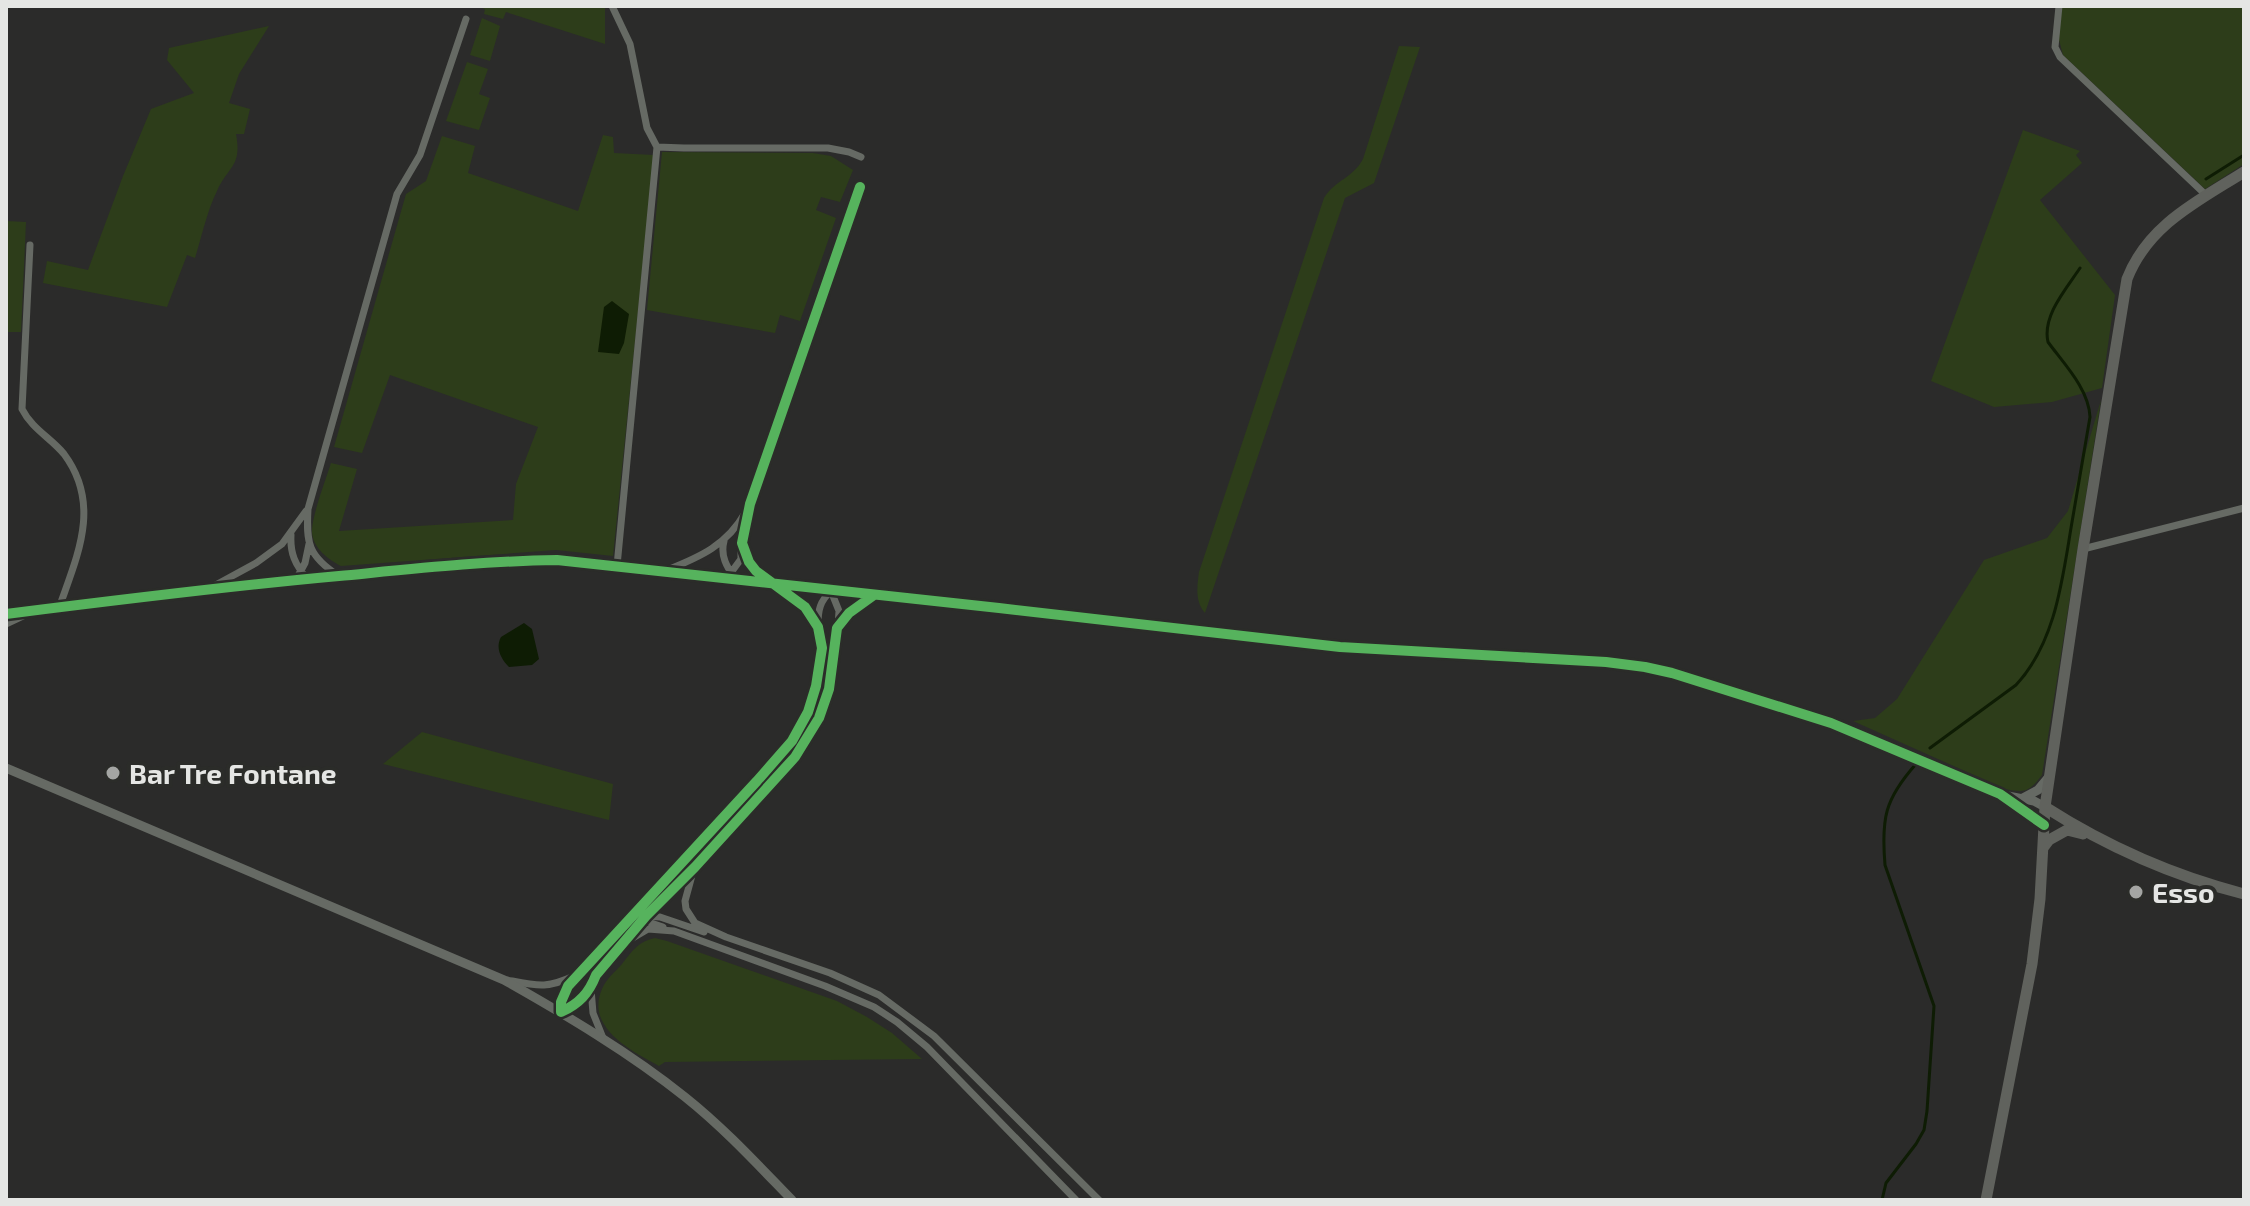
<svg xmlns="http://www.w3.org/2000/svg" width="2250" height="1206" viewBox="0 0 2250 1206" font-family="'Exo 2',sans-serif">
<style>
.green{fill:#2d3d1a}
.water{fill:#0e1c04}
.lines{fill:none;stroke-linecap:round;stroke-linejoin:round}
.stream{stroke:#0e1c04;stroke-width:3}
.minor{stroke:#666a64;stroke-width:7}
.tertiary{stroke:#666a64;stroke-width:9}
.secondary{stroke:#60625d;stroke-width:11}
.cycleway-casing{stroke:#2b2c29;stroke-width:15}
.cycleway{stroke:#56b35d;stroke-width:10}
.poi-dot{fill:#a4a5a3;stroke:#2b2c29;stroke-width:3}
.labels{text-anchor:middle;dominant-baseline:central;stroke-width:8;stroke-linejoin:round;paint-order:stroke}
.poi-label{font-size:28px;font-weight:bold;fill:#e5e6e4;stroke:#2b2c29;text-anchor:start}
</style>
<rect width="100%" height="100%" fill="#2b2b2a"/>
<path class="green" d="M476 6H605V44L506 12 503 19 484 14 485 9Z
M2061 6H2244V164L2205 189 2063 55 2058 36Z
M482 18 500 26 490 61 470 55Z
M269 26 239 74 229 103 250 109 244 134H236C242 167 229 165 217 191 207 211 202 236 195 258L187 255 167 307 43 283 47 261 88 270 123 176 151 109 194 93 167 60 169 48Z
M1399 46 1420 47 1374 183 1345 198 1205 613C1195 602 1197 587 1199 572L1324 198C1335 180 1353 178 1363 159Z
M467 62 488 69 479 94 490 98 479 130 446 121Z
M2023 130 2080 151 2076 155 2082 163 2040 200 2115 295 2102 388 2052 402 1994 407 1931 381Z
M603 135 613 137 614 153 654 155 613 556 556 550 341 566C328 559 314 549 312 533 311 518 326 479 331 463L357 469 339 531 513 520 516 484 538 427 390 375 362 453 334 447 406 194 426 181 442 136 475 146 468 173 578 211Z
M662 152 813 153 831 156 853 170 840 202 821 197 816 210 836 218 800 321 780 315 775 333 647 310Z
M6 221 26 222 21 332H6Z
M2101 400 2042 775C2029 792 2025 793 2005 789L1853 721 1875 718 1897 699 1984 560 2047 538 2068 511Z
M422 732 613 784 609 820 383 764Z
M655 938 667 941 837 1001 867 1017 892 1033 922 1059 665 1062 659 1066C632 1051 585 1028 602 989 606 979 615 972 622 964 632 951 639 941 655 938Z"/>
<path class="water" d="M612 301 629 314 624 343 619 354 598 352 604 307Z
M524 623 532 629 539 659 532 665 509 667C501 659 495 648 501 637Z"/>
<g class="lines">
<path class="stream" d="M2206 179 2244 155
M1930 748 2016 685C2055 643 2062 582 2071 528 2077 491 2084 454 2090 417 2089 389 2064 364 2048 342 2042 316 2066 289 2080 268
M1882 1200 1886 1183 1916 1144 1924 1130 1927 1111 1934 1006 1885 865C1881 818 1885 799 1916 764"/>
<path class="minor" d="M612 6 630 44 647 128 657 147 617 566
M2059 6 2055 47 2060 57 2207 196
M657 147 684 148H828L849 152 861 157
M860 187 750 504 742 543 749 562 756 571 805 607 818 627 822 648 816 686 808 712 792 741 757 781 568 986 561 1002V1012C579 1004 589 993 596 975L646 916 695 867 795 757 819 718 829 689 837 628 849 613 874 595
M30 245 22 409C32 429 51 438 64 454 102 505 77 556 59 608
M291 535C290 553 295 565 307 578
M724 541C720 556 727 567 735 579
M2083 549 2244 508
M667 570C700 557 727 545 745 513
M299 574 305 563 309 544
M730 574 741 559V550
M339 576C308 556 306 543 308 509L397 194 420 155 466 19
M212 587 256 563 282 544 306 511
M818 625C818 610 820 601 831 591L839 611 838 626
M694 868 685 901 686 909 695 923 726 937 830 973 879 995 934 1036 1099 1200
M651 899 646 906V916L651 923 663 927
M647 916 660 917 704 932
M631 939 648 929 674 931 825 986 874 1007 897 1022 927 1047 1076 1200
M507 980C538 986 547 989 576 975
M591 989 593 1013 603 1038"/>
<path class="tertiary" d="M6 614C117 600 228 586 339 576 412 569 484 561 557 560L999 608 1340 647 1606 662 1645 667 1672 673 1831 723 2000 794 2044 825
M6 623 23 615
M6 768 504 980C566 1015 630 1053 685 1097 724 1128 758 1165 792 1200
M2003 795 2034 801 2045 807
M2023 798 2038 790 2048 778"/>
<path class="secondary" d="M2045 807C2106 846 2174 876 2244 894
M2043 848 2049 840 2067 830 2083 834
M1986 1200 2032 964 2040 899 2045 807 2083 549 2127 279C2148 225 2198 201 2244 172"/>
<defs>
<path id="cycleway" d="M860 187 750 504 742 543 749 562 756 571 805 607 818 627 822 648 816 686 808 712 792 741 757 781 568 986 561 1002V1012C579 1004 589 993 596 975L646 916 695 867 795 757 819 718 829 689 837 628 849 613 874 595
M6 614C117 600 228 586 339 576 412 569 484 561 557 560L999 608 1340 647 1606 662 1645 667 1672 673 1831 723 2000 794 2044 825"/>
</defs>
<use href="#cycleway" class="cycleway-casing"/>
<use href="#cycleway" class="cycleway"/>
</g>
<g class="poi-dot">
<circle cx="113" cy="773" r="8"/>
<circle cx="2136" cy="892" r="8"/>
</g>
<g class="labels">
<g class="poi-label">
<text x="129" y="773">Bar Tre Fontane</text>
<text x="2152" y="892">Esso</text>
</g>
</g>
<rect width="2250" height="1206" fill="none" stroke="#e5e6e4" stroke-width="16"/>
</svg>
